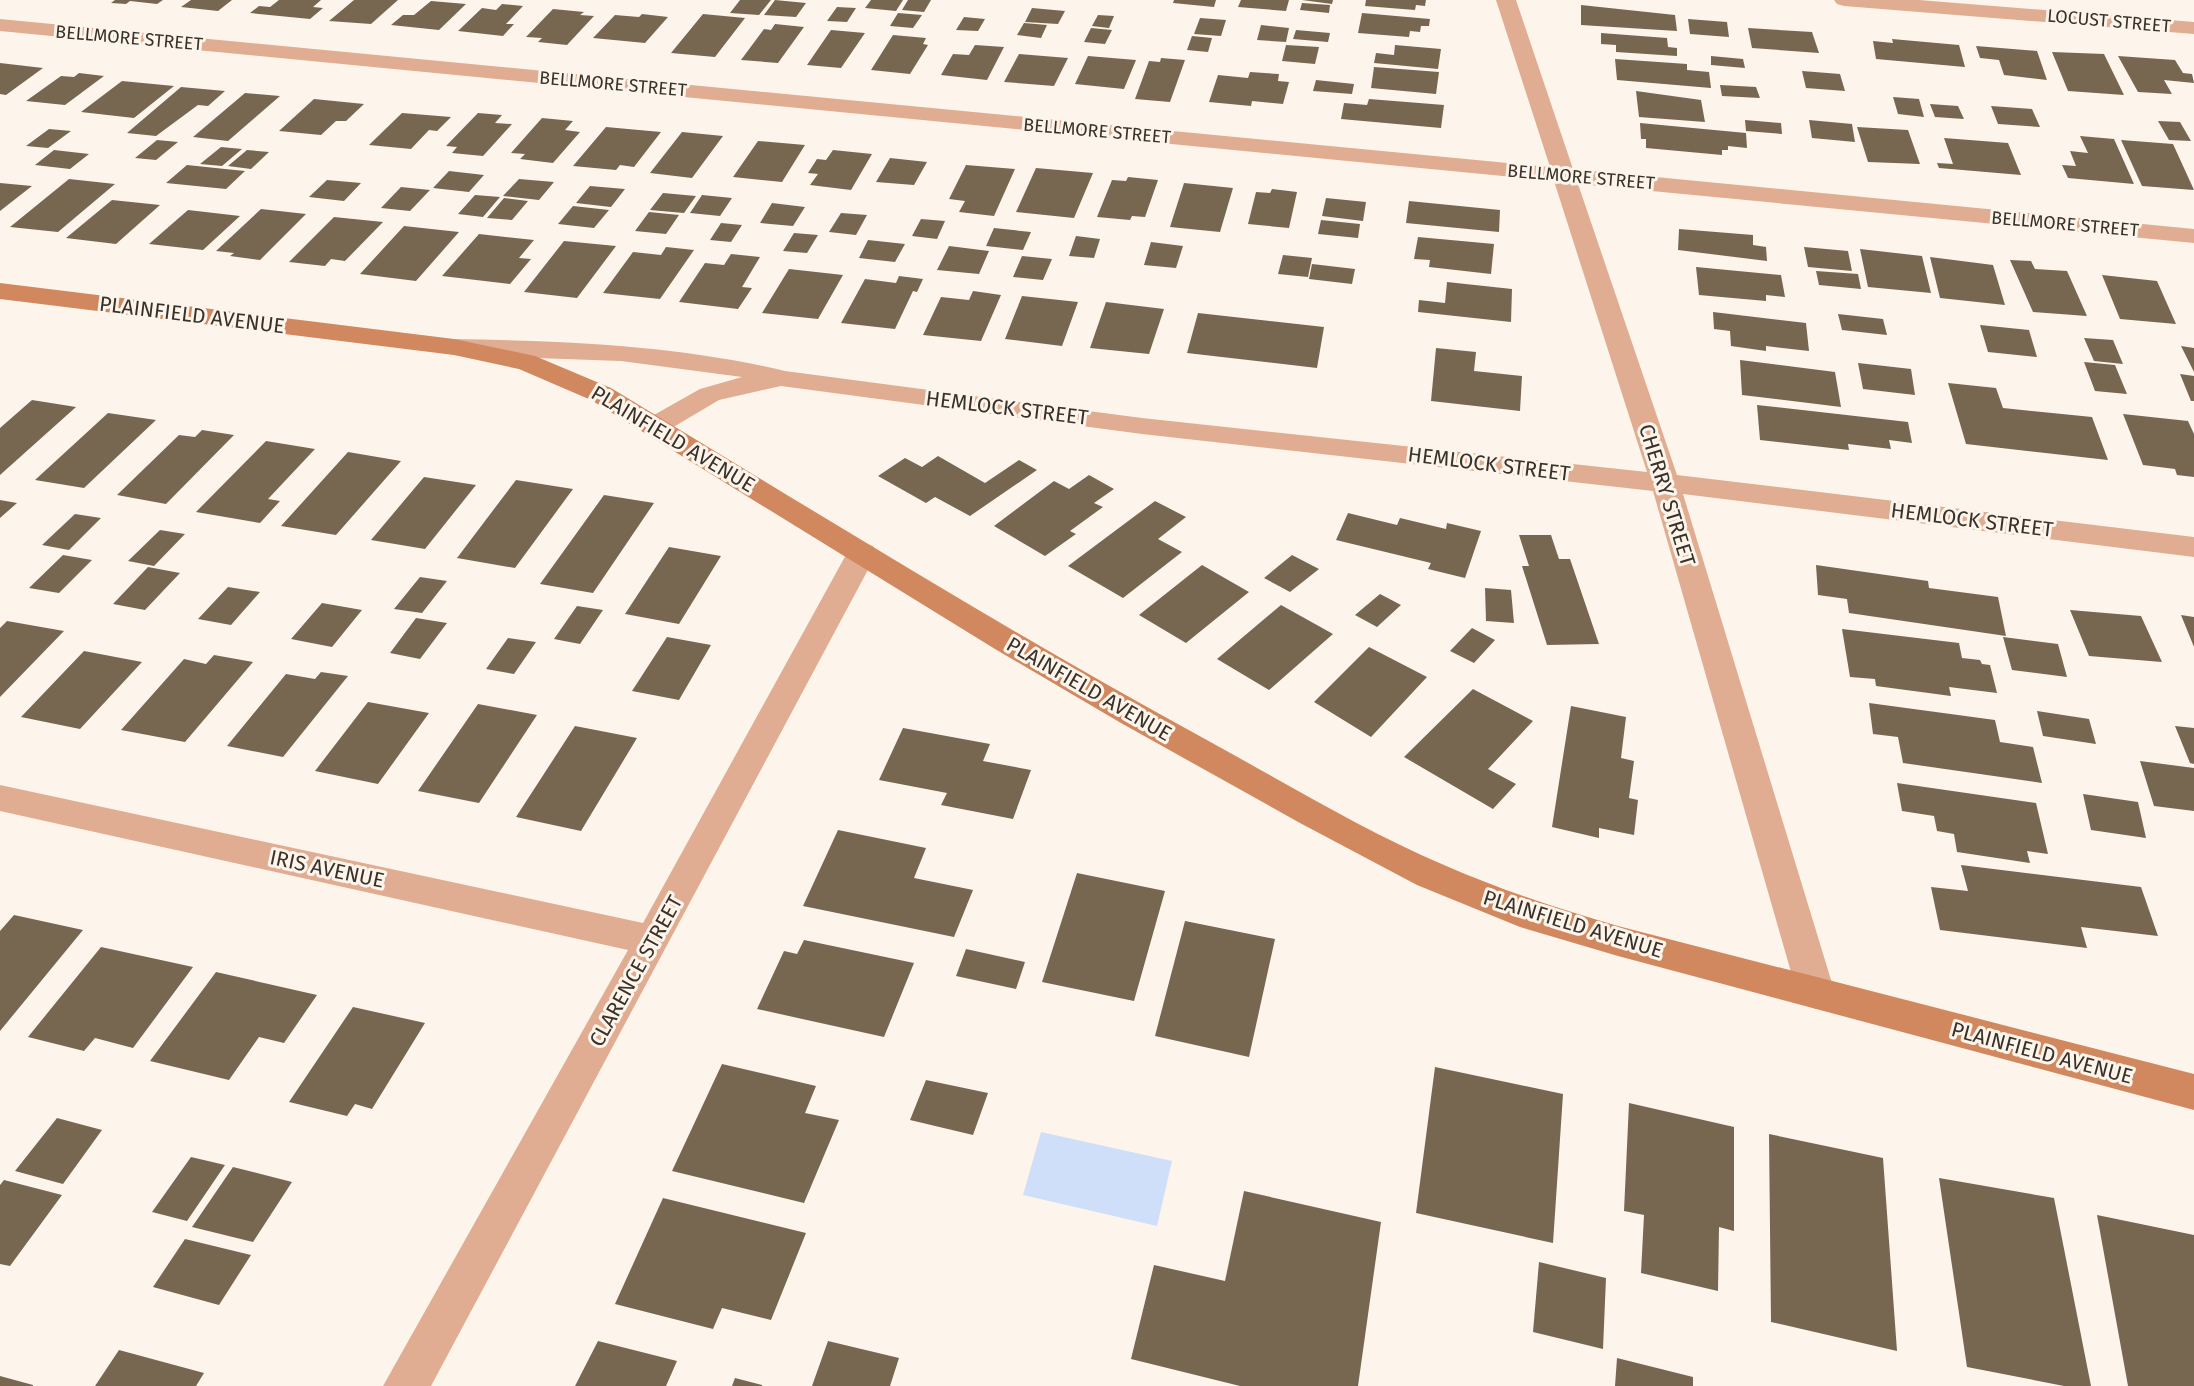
<svg xmlns="http://www.w3.org/2000/svg" width="2194" height="1386" viewBox="0 0 2194 1386" font-family="'Fira Sans',sans-serif">
<style>
.water{fill:#cfdff9}
.building{fill:#776751}
.lines{fill:none;stroke-linecap:round;stroke-linejoin:round}
.street{fill:#e1ad92;fill-rule:evenodd}
.secondary{fill:#d2885e;fill-rule:evenodd}
.labels{text-anchor:middle;dominant-baseline:central;stroke-width:6;stroke-linejoin:round;paint-order:stroke}
.far-street-label{font-size:18px;fill:#393229;stroke:#fdf5ec}
.street-label{font-size:21px;fill:#393229;stroke:#fdf5ec}
</style>
<rect width="100%" height="100%" fill="#fdf5ec"/>
<path class="water" d="M1041 1132 1172 1161 1157 1226 1023 1195Z"/>
<path class="building" d="M115 0H163L157 4 130 1 126 4 111 3Z
M191 0H232L218 11 181 7Z
M279 0H321L313 7 323 8 310 19 250 13 259 6 270 7Z
M354 0H398L371 24 329 21Z
M740 0H771L759 15 730 13Z
M775 0 806 3 796 17 764 15Z
M871 0H903L896 11 865 8Z
M908 0H931L924 12 902 10Z
M1174 0H1216L1214 7 1173 3Z
M1241 0H1289L1286 11 1238 7Z
M1302 0H1333L1332 4Z
M1366 0H1426L1425 6 1416 5 1415 10 1365 6Z
M431 1 466 4 439 30 391 25 403 15H414Z
M1302 3 1330 5 1329 13 1300 10Z
M502 4 523 6 506 24H514L503 36 458 31 482 8 496 10Z
M1581 5 1675 15 1677 31 1581 25Z
M837 7 856 8 847 22 827 21Z
M1032 8 1065 11 1058 24 1025 22Z
M553 9 584 12 580 15 594 16 567 45 538 42 542 38 526 37Z
M898 13 922 15 913 28 890 26Z
M1362 13 1430 19 1429 26H1421L1420 32 1410 31 1409 37 1358 33Z
M642 14 668 17 645 43 593 38 615 15 639 17Z
M703 14 745 18 715 57 671 53Z
M1098 15 1114 16 1109 28 1092 26Z
M964 17 985 19 978 31 956 30Z
M1200 18 1226 20 1221 36 1194 34Z
M1688 19 1727 22 1729 37 1690 34Z
M1024 23 1047 25 1041 38 1017 35Z
M775 24 804 27 778 63 741 60 764 29 771 30Z
M1261 25 1289 28 1286 42 1257 40Z
M1091 28 1112 30 1105 44 1084 42Z
M1748 28 1812 32 1819 53 1752 48Z
M831 30 865 33 841 68 807 65Z
M1296 30 1330 33 1328 42 1293 39Z
M1601 33 1667 38 1668 47 1677 48V56L1616 52V45L1601 44Z
M893 35 926 38 923 44 928 45 910 74 871 70Z
M1192 36 1212 38 1208 52 1187 50Z
M1892 39 1959 45 1965 67 1876 59 1873 41 1893 43Z
M975 45 1004 47 987 80 941 75 953 54 969 55Z
M1286 45 1319 47 1315 64 1282 61Z
M1395 45 1441 49 1438 69 1374 63 1376 53 1394 55Z
M1976 46 2037 51 2047 80 2004 75 1999 60 1980 58Z
M2052 52 2104 54 2124 95 2068 91Z
M1019 54 1068 58 1054 86 1004 82Z
M1088 56 1136 60 1124 89 1075 84Z
M1711 56 1743 59 1745 68 1711 65Z
M2118 56 2175 60 2183 73 2192 74 2194 83 2164 80 2172 94 2138 92Z
M1161 58 1185 60 1170 102 1135 99 1149 61 1160 62Z
M1615 59 1687 64V70L1709 72 1711 88 1617 80Z
M0 63 43 68 6 95 0 94Z
M1374 67 1439 72 1436 94 1371 88Z
M1802 71 1840 74 1845 91 1806 88Z
M1250 72 1279 74 1278 81 1289 82 1283 104 1252 101 1251 106 1209 102 1218 75 1248 78Z
M79 73 104 76 65 105 26 101 61 76 74 77Z
M1316 80 1354 84 1352 94 1313 91Z
M122 81 174 86 134 118 81 112Z
M1720 85 1756 87 1760 98 1722 96Z
M181 87 225 91 208 106 198 105 156 136 127 133Z
M1636 91 1701 100 1705 122 1639 117Z
M245 93 280 96 228 141 193 137Z
M1893 97 1919 99 1924 117 1898 114Z
M314 99 364 104 346 121H336L321 135 279 131Z
M1369 99 1444 105 1441 128 1341 119 1344 103 1367 105Z
M1930 104 1958 106 1964 119 1935 117Z
M1991 106 2032 109 2040 127 1998 124Z
M402 113 451 117 437 131 429 130 411 149 369 145Z
M478 113 502 115 495 123 512 124 483 156 452 153 457 147 446 146Z
M542 118 573 121 565 130 580 132 553 163 520 159 525 154 511 153Z
M1745 120 1781 123 1782 134 1746 131Z
M1809 120 1852 124 1855 142 1812 138Z
M2158 121 2180 122 2191 141 2169 140Z
M1640 123 1746 133 1747 148 1728 146V150H1722V155L1646 148V139H1641Z
M606 127 661 132 634 167 620 165 616 170 573 166Z
M1857 127 1908 130 1920 164 1868 162Z
M49 129 71 131 48 148 26 146Z
M682 132 723 136 692 178 650 173Z
M2080 136 2114 139 2134 184 2068 178 2062 165 2076 166 2070 151 2088 153Z
M1944 138 2008 143 2021 175 1939 168 1937 163 1953 164Z
M157 140 178 142 156 160 135 158Z
M2121 140 2173 144 2194 190 2142 186Z
M758 141 805 145 782 182 733 177Z
M221 147 242 149 222 166 200 164Z
M54 150 89 154 70 169 35 165Z
M247 150 269 152 251 169 228 166Z
M833 150 872 154 851 190 810 185 818 174 808 173 817 159 826 160Z
M890 158 927 162 914 185 876 182Z
M187 165 225 169 245 171 226 189 166 183Z
M966 165 1015 169 994 216 959 212 965 201 949 199Z
M1036 168 1093 173 1074 218 1016 212Z
M449 171 484 175 469 192 433 188Z
M1128 177 1158 180 1145 217 1132 216 1130 220 1097 217 1112 180 1126 181Z
M69 179 115 184 58 232 10 227Z
M519 179 554 182 539 200 503 196Z
M327 180 361 183 344 201 309 197Z
M0 183 32 186 0 211Z
M1184 183 1233 188 1220 232 1170 227Z
M590 186 625 189 611 207 576 203Z
M401 187 430 190 410 211 381 208Z
M1272 189 1297 192 1289 228 1248 224 1256 192 1270 193Z
M663 193 696 196 684 213 650 210Z
M475 195 500 197 483 217 458 214Z
M702 195 732 198 720 216 690 213Z
M504 198 528 201 512 220 487 218Z
M1326 198 1366 202 1363 221 1322 216Z
M112 200 160 205 116 244 66 238Z
M1409 201 1500 210 1499 232 1406 223Z
M772 203 805 207 793 226 760 223Z
M573 206 609 210 594 228 558 224Z
M261 209 306 214 260 260 230 256 234 253 216 251Z
M188 210 240 216 203 250 149 244Z
M649 212 679 215 666 234 635 231Z
M841 213 867 215 856 235 829 232Z
M334 217 383 222 345 261 331 259 325 266 289 262Z
M921 219 945 221 937 239 912 236Z
M1321 220 1360 224 1358 238 1318 234Z
M721 223 742 225 731 242 710 240Z
M404 226 459 232 416 281 360 274Z
M994 228 1031 232 1023 250 986 246Z
M1679 229 1753 235V245L1766 247 1767 261 1678 250Z
M794 233 818 235 807 253 783 251Z
M479 234 534 240 519 258 531 259 510 284 442 276Z
M1076 236 1100 239 1094 258 1069 256Z
M1418 237 1494 244 1491 274 1429 267 1430 260 1414 259Z
M868 240 905 244 895 262 859 258Z
M564 241 616 246 577 298 524 292Z
M1151 242 1183 246 1176 268 1144 265Z
M949 246 989 251 979 274 937 270Z
M666 247 694 250 660 299 603 293 633 252 661 255Z
M1804 247 1848 251 1852 271 1808 267Z
M1860 249 1922 256 1931 293 1868 287Z
M731 254 760 257 742 287 752 288 738 309 679 302 705 263 724 265Z
M1283 255 1312 258 1308 277 1278 274Z
M1022 256 1052 259 1043 280 1013 277Z
M1930 257 1993 265 2005 305 1940 298Z
M2010 260 2031 261 2035 269 2067 271 2087 316 2033 312Z
M1312 264 1355 269 1352 284 1309 279Z
M1696 267 1781 275 1785 297 1766 295V301L1699 295Z
M789 269 843 275 818 319 762 313Z
M1816 271 1858 274 1861 289 1819 285Z
M2102 275 2157 281 2176 324 2120 319Z
M899 276 923 279 917 292 913 291 895 329 841 323 865 279 896 283Z
M1447 282 1512 289 1511 322 1418 312 1419 300 1445 303Z
M973 291 1001 295 981 341 923 335 941 297 969 300Z
M1022 296 1078 302 1062 346 1005 339Z
M1106 302 1164 309 1149 354 1090 348Z
M1713 312 1806 323 1809 351 1766 346V351L1731 346 1730 331 1714 329Z
M1198 313 1324 327 1317 368 1187 353Z
M1838 314 1883 319 1887 335 1842 330Z
M1980 325 2029 330 2037 357 1988 352Z
M2084 338 2113 340 2123 364 2094 361Z
M2181 346 2194 348V372Z
M1436 348 1476 352 1474 371 1522 376 1520 411 1431 401Z
M1740 360 1835 372 1841 407 1742 395Z
M2084 362 2115 365 2127 394 2095 391Z
M1858 363 1911 369 1915 395 1863 389Z
M2180 374 2194 376V401H2191Z
M1948 383 1996 388 2003 408 2092 417 2108 460 1966 444Z
M32 400 76 407 0 475V428Z
M1757 405 1908 422 1912 443 1889 440 1891 449 1848 444 1849 450 1760 440Z
M108 413 156 420 84 488 35 480Z
M2123 414 2188 421 2194 434V477L2177 475 2175 469 2143 465Z
M202 430 234 435 166 504 117 495 179 435 195 437Z
M266 441 315 449 268 499 280 501 260 523 196 512Z
M348 452 401 461 336 535 281 526Z
M938 456 985 483 1019 460 1037 470 970 516 935 497 926 503 878 476 905 458 922 467Z
M1089 475 1114 489 1094 503 1103 507 1070 531 1076 534 1045 556 994 526 1054 481 1069 489Z
M424 477 476 485 425 549 371 540Z
M516 480 573 489 515 568 457 558Z
M604 495 654 503 593 593 540 584Z
M0 500 17 503 0 518Z
M1155 501 1186 517 1158 539 1182 552 1123 598 1068 566Z
M1348 513 1397 525 1400 518 1446 529 1447 523 1481 531 1465 578 1428 569 1431 563 1336 540Z
M75 514 101 518 69 550 42 545Z
M160 530 185 534 154 566 128 561Z
M1519 535H1551L1559 559H1570L1599 644 1547 645 1522 566H1529Z
M669 547 721 556 679 624 625 614Z
M63 555 92 560 59 593 29 588Z
M1292 555 1319 569 1290 592 1264 578Z
M1202 565 1249 592 1186 643 1139 615Z
M1816 565 1928 581 1929 588 1998 597 2006 636 1849 613 1847 599 1818 595Z
M148 567 180 573 145 610 113 604Z
M420 577 447 581 422 613 394 609Z
M228 587 260 592 231 625 198 619Z
M1485 588 1511 590 1514 623 1486 621Z
M1380 594 1401 605 1377 627 1355 615Z
M322 603 362 610 332 647 291 639Z
M1281 605 1333 634 1269 690 1217 659Z
M577 606 603 610 580 644 554 639Z
M2070 610 2141 616 2162 662 2089 656Z
M2181 615 2194 617V647Z
M416 618 447 623 420 659 390 653Z
M7 621 64 631 0 697V628Z
M1472 628 1495 640 1474 663 1450 651Z
M1842 629 1959 643 1962 658 1980 660 1982 664 1990 665 1997 693 1949 687 1951 696 1876 686 1875 679 1850 677Z
M667 637 711 645 679 700 632 691Z
M2003 637 2058 644 2067 677 2012 670Z
M508 638 536 642 514 674 486 669Z
M1369 647 1427 677 1371 737 1314 702Z
M84 651 142 662 80 729 21 717Z
M214 655 253 662 185 742 121 730 184 659 206 664Z
M321 672 348 676 283 757 227 746 286 674 315 679Z
M1473 689 1533 721 1488 769 1516 784 1493 809 1404 757Z
M368 702 429 713 378 784 315 771Z
M1869 703 1995 720 2000 742 2033 747 2042 783 1903 763 1898 737 1873 734Z
M478 704 537 715 479 803 418 791Z
M1571 706 1626 717 1621 758 1634 761 1629 798 1638 800 1634 835 1599 828V838L1552 827Z
M2037 711 2089 719 2096 744 2043 736Z
M575 726 637 738 581 831 516 817Z
M2175 726 2194 728V764L2190 763Z
M903 728 990 744 983 761 1031 770 1013 819 941 805 947 793 879 780Z
M2140 761 2194 768V811L2154 806Z
M1897 783 2036 803 2048 854 2027 851 2030 863 1957 852 1954 834 1937 831 1934 816 1902 811Z
M2083 794 2138 802 2146 838 2091 830Z
M838 830 926 848 914 878 973 890 954 937 803 906Z
M1961 865 2141 887 2158 936 2081 927 2087 948 1940 930 1931 887 1968 891Z
M1077 873 1165 891 1134 1001 1042 982Z
M14 915 83 930 0 1031V931Z
M1185 921 1275 939 1249 1057 1155 1036Z
M804 940 914 963 884 1037 757 1009 784 951 797 954Z
M101 947 193 967 133 1048 95 1038 84 1051 28 1037Z
M966 949 1025 962 1016 989 956 976Z
M216 972 317 995 284 1043 259 1037 229 1080 150 1061Z
M353 1007 425 1023 372 1109 355 1104 347 1116 289 1102Z
M722 1064 816 1086 805 1113 839 1120 804 1203 672 1171Z
M1435 1067 1563 1094 1553 1243 1416 1213Z
M926 1080 988 1093 973 1135 910 1120Z
M1629 1103 1734 1127V1231L1719 1227 1718 1291 1641 1273 1644 1215 1624 1211Z
M57 1118 102 1130 63 1184 15 1171Z
M1769 1134 1883 1158 1897 1351 1771 1322Z
M191 1157 225 1165 187 1221 152 1212Z
M233 1167 292 1182 253 1242 192 1227Z
M1939 1178 2054 1198 2091 1386H2064L1967 1367Z
M4 1180 62 1195 10 1266 0 1264V1185Z
M1244 1191 1381 1222 1358 1386H1240L1131 1359 1154 1265 1225 1281Z
M663 1198 806 1233 771 1320 722 1308 713 1329 615 1304Z
M2097 1215 2194 1235V1386H2128Z
M185 1239 251 1255 219 1305 153 1287Z
M1539 1262 1606 1278 1603 1349 1533 1332Z
M598 1341 677 1361 666 1386H575Z
M828 1341 899 1358 890 1386H812Z
M119 1350 204 1373 196 1386H95Z
M1617 1358 1693 1377V1386H1615Z
M0 1376 33 1385V1386H0Z
M735 1378 762 1385V1386H732Z"/>
<g class="lines">
<path class="street" d="M1496 0H1516L1573 169 2194 229V243L1578 184 1677 475 2194 537V557L1683 494 1835 993 1830 1004 1816 1009 1802 1004 1797 993 1653 491 1142 434 781 386 719 400 665 432 655 434 645 432 641 426 645 420 700 389 742 377 621 361 454 355 445 353 441 347 445 341 454 339C566 341 676 345 785 371L1142 418 1647 472 1554 181 0 31V19L1550 167Z
M1834 0H1919L2194 22V34L1844 6 1837 4Z
M862 543 873 546 877 553 431 1386H383L628 950 0 811V785L643 923 847 553 851 546Z"/>
<path class="secondary" d="M0 283 454 339 535 356 611 388C808 507 1003 629 1205 739 1284 782 1362 830 1444 865 1501 890 1559 909 1618 926L2194 1074V1110L1618 956 1520 927 1417 885 1300 823 1121 723 995 649 591 400 519 369 454 355 0 299Z"/>
</g>
<g class="labels">
<g class="far-street-label">
<text transform="translate(2109 21) rotate(5)">LOCUST STREET</text>
<text transform="translate(129 38) rotate(5)">BELLMORE STREET</text>
<text transform="translate(613 84) rotate(5)">BELLMORE STREET</text>
<text transform="translate(1097 131) rotate(5)">BELLMORE STREET</text>
<text transform="translate(1581 177) rotate(5)">BELLMORE STREET</text>
<text transform="translate(2065 224) rotate(5)">BELLMORE STREET</text>
</g>
<g class="street-label">
<text transform="translate(192 315) rotate(7)">PLAINFIELD AVENUE</text>
<text transform="translate(1007 408) rotate(7)">HEMLOCK STREET</text>
<text transform="translate(673 439) rotate(31)">PLAINFIELD AVENUE</text>
<text transform="translate(1489 464) rotate(7)">HEMLOCK STREET</text>
<text transform="translate(1667 495) rotate(73)">CHERRY STREET</text>
<text transform="translate(1972 520) rotate(7)">HEMLOCK STREET</text>
<text transform="translate(1089 689) rotate(30)">PLAINFIELD AVENUE</text>
<text transform="translate(327 869) rotate(12)">IRIS AVENUE</text>
<text transform="translate(1573 924) rotate(17)">PLAINFIELD AVENUE</text>
<text transform="translate(636 971) rotate(-61)">CLARENCE STREET</text>
<text transform="translate(2042 1053) rotate(15)">PLAINFIELD AVENUE</text>
</g>
</g>
</svg>
